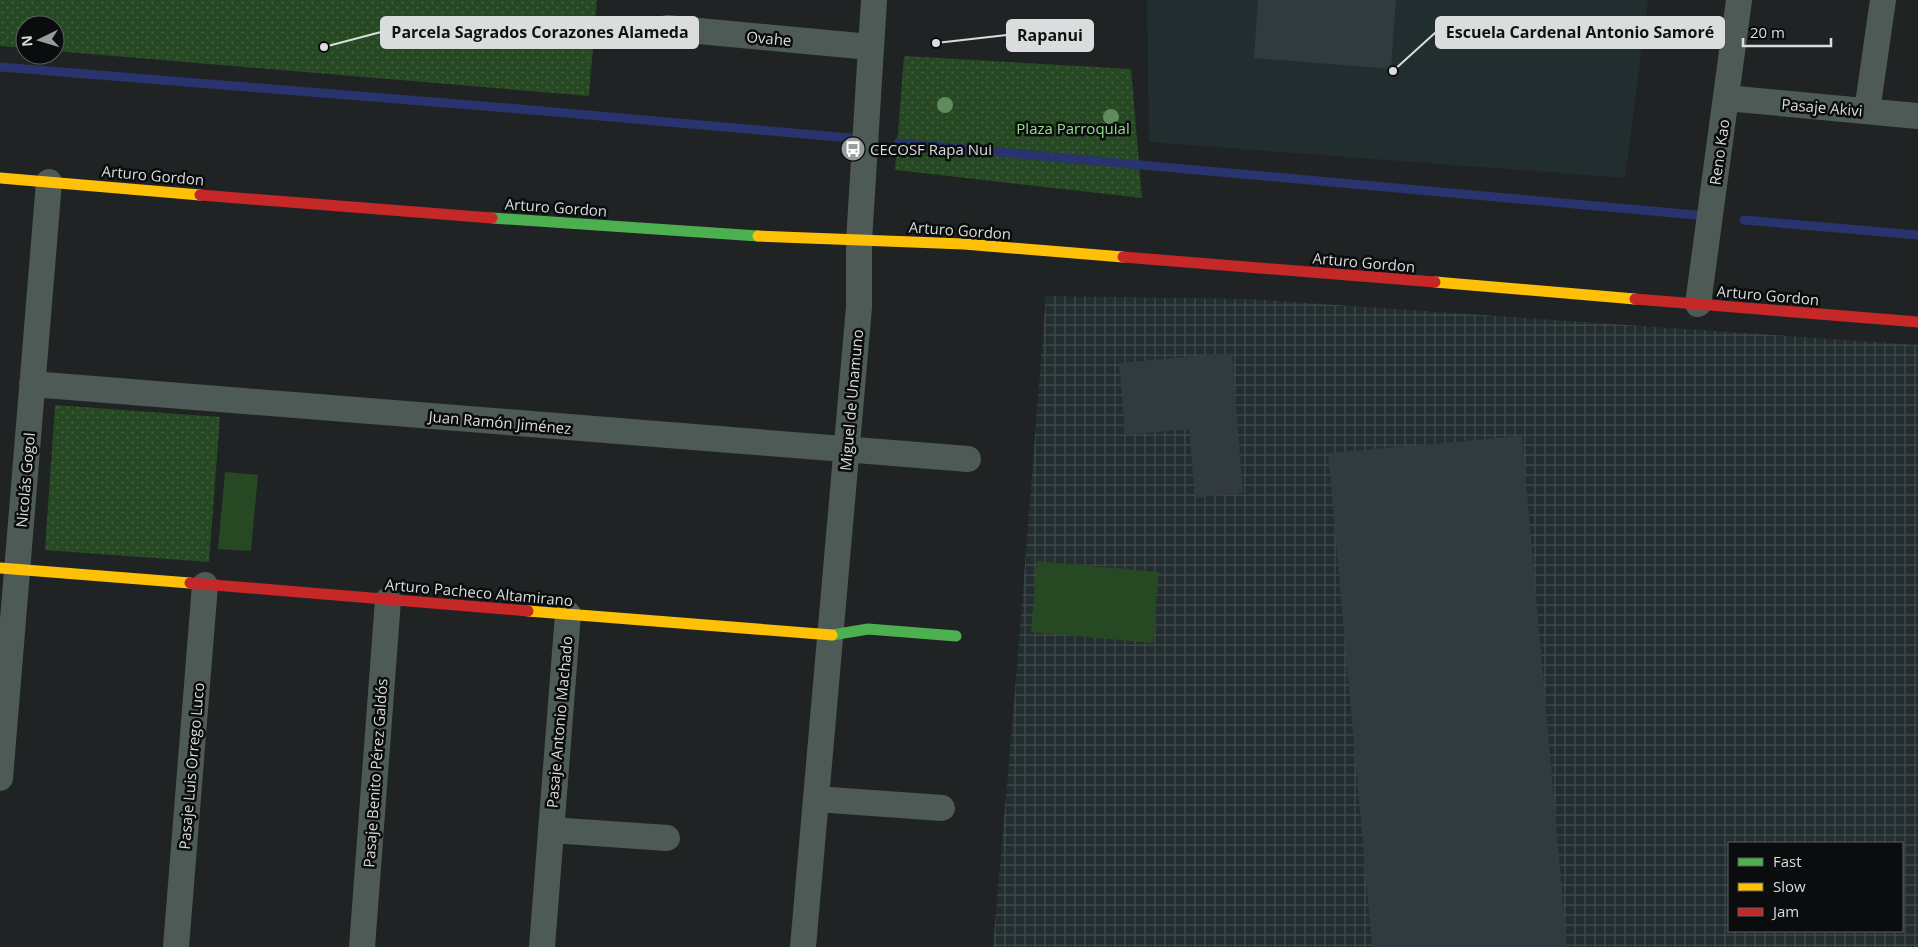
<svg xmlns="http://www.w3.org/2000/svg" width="1918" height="947" viewBox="0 0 1918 947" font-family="'Open Sans',sans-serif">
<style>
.built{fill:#222d2f}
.industrial{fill:url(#industrial-grid);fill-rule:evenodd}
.green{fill:#264822}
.park{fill:url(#park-dots)}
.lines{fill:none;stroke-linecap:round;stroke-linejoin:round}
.stream{stroke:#29336d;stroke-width:9}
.building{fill:#313a3e}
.street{stroke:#4e5a56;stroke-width:26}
.fast{stroke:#4caf50;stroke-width:11}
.slow{stroke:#ffc107;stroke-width:11}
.jam{stroke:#c62828;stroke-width:11}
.tree{fill:#608b5c}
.labels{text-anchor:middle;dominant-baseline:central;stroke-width:5;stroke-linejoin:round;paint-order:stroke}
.street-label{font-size:15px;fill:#daddde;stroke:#0a0c0d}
.park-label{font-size:15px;fill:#94e08a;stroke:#0a0c0d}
.poi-label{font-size:15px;fill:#daddde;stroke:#0a0c0d;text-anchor:start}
.leader{fill:none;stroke:#daddde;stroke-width:2}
.callout-dot{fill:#daddde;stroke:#0a0c0d;stroke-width:2}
.callout{fill:#daddde;stroke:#daddde;stroke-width:2}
.callout-label{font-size:16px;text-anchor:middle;font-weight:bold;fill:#111}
</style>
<defs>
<pattern id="industrial-grid" width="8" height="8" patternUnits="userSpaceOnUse" patternTransform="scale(1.25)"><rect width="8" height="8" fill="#222d2f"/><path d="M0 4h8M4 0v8" fill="none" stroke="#424b4d"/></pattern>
<pattern id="park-dots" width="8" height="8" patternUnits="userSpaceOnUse" patternTransform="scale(1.25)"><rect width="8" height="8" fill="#264822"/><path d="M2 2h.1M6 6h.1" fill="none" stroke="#456242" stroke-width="1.8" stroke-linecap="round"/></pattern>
</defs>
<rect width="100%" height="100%" fill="#202323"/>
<path class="built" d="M1147 0H1648L1625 178 1149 142Z"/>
<path class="industrial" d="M1046 296 1249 299 1918 345V947H993L1016 679ZM1729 843H1902V931H1729Z"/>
<path class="green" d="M225 472 258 475 251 551 218 549Z
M1037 561 1159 572 1153 643 1031 632Z"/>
<path class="park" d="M0 0H597L589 96 55 51V25H25V48L0 46Z
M904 56 1131 69 1142 198 895 170Z
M55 405 220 417 209 562 45 550Z"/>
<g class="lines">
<path class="stream" d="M0 67 508 108 850 138
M898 143 1696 215
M1744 220 1918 235"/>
</g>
<path class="building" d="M1258 0H1396L1391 69 1254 58Z
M1232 353 1243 493 1195 498 1189 429 1125 435 1119 363Z
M1522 436 1567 947H1372L1328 453Z"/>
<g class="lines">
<path class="street" d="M667 28 870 47
M1726 98 1918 116
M1867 111 1883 0
M1698 304 1739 0
M32 384 968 459
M0 778 49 182
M816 799 942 808
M551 830 667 838
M176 947 205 585
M362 947 388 600
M542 947 568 614
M803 947 859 307V241L874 0"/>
<path class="fast" d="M492 218 758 236
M832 635 868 629 956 636"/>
<path class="slow" d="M0 178 200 195
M758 236 964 244 1123 257
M1435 282 1635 299
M0 568 190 583
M528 611 832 635"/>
<path class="jam" d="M200 195 492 218
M1123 257 1435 282
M1635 299 1918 322
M190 583 528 611"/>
</g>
<g class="tree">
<circle cx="945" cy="105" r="8"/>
<circle cx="1111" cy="117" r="8"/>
</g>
<defs>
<symbol id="bus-disc" viewBox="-11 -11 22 22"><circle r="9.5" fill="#999c9d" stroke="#0a0c0d"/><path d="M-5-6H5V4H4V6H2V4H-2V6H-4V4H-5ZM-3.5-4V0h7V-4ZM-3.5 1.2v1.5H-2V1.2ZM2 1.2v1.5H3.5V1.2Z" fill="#fff"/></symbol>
</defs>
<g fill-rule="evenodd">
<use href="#bus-disc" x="839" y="135" width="28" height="28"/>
</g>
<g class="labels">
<g class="street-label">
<text transform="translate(769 38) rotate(5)">Ovahe</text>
<text transform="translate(1822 107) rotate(5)">Pasaje Akivi</text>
<text transform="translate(1719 152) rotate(-82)">Reno Kao</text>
<text transform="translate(153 175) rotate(5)">Arturo Gordon</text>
<text transform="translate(556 207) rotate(4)">Arturo Gordon</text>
<text transform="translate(960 230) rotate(4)">Arturo Gordon</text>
<text transform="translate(1364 262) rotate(5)">Arturo Gordon</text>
<text transform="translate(1768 295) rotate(5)">Arturo Gordon</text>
<text transform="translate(851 400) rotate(-85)">Miguel de Unamuno</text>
<text transform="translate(500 422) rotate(5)">Juan Ramón Jiménez</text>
<text transform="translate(25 480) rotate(-85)">Nicolás Gogol</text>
<text transform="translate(479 592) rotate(5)">Arturo Pacheco Altamirano</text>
<text transform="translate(559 722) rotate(-85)">Pasaje Antonio Machado</text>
<text transform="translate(191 766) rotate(-85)">Pasaje Luis Orrego Luco</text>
<text transform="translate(375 773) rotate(-86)">Pasaje Benito Pérez Galdós</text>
</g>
<g class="park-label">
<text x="1073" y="128">Plaza Parroquial</text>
</g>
<g class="poi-label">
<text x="870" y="149">CECOSF Rapa Nui</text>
</g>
</g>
<path class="leader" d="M1393 71L1436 32M324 47L381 32M936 43L1007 35"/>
<g class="callout-dot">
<circle cx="1393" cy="71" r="5"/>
<circle cx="324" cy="47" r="5"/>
<circle cx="936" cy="43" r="5"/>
</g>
<g class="callout">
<rect x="1436" y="17" width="288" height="31" rx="5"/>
<rect x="381" y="17" width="317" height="31" rx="5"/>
<rect x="1007" y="20" width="86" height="31" rx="5"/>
</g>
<g class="callout-label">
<text x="1580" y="38">Escuela Cardenal Antonio Samoré</text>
<text x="540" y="38">Parcela Sagrados Corazones Alameda</text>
<text x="1050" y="41">Rapanui</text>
</g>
<rect x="1728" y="842" width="175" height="90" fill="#0a0c0d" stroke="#5d6061"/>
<rect x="1738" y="858" width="25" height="8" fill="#4caf50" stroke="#5d6061"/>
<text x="1773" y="867" font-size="15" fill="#daddde">Fast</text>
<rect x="1738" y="883" width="25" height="8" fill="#ffc107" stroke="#5d6061"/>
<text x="1773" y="892" font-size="15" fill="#daddde">Slow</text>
<rect x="1738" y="908" width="25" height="8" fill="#c62828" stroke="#5d6061"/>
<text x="1773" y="917" font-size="15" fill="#daddde">Jam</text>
<g transform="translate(40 40) rotate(265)"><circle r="24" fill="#0a0c0d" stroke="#5d6061"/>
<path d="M0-4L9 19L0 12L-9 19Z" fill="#999c9d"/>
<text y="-8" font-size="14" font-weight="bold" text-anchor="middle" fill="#daddde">N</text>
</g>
<path d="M1743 38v8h88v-8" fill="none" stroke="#daddde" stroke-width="2.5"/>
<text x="1750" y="38" font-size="15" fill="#daddde" stroke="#0a0c0d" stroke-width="4" paint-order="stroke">20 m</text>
</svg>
